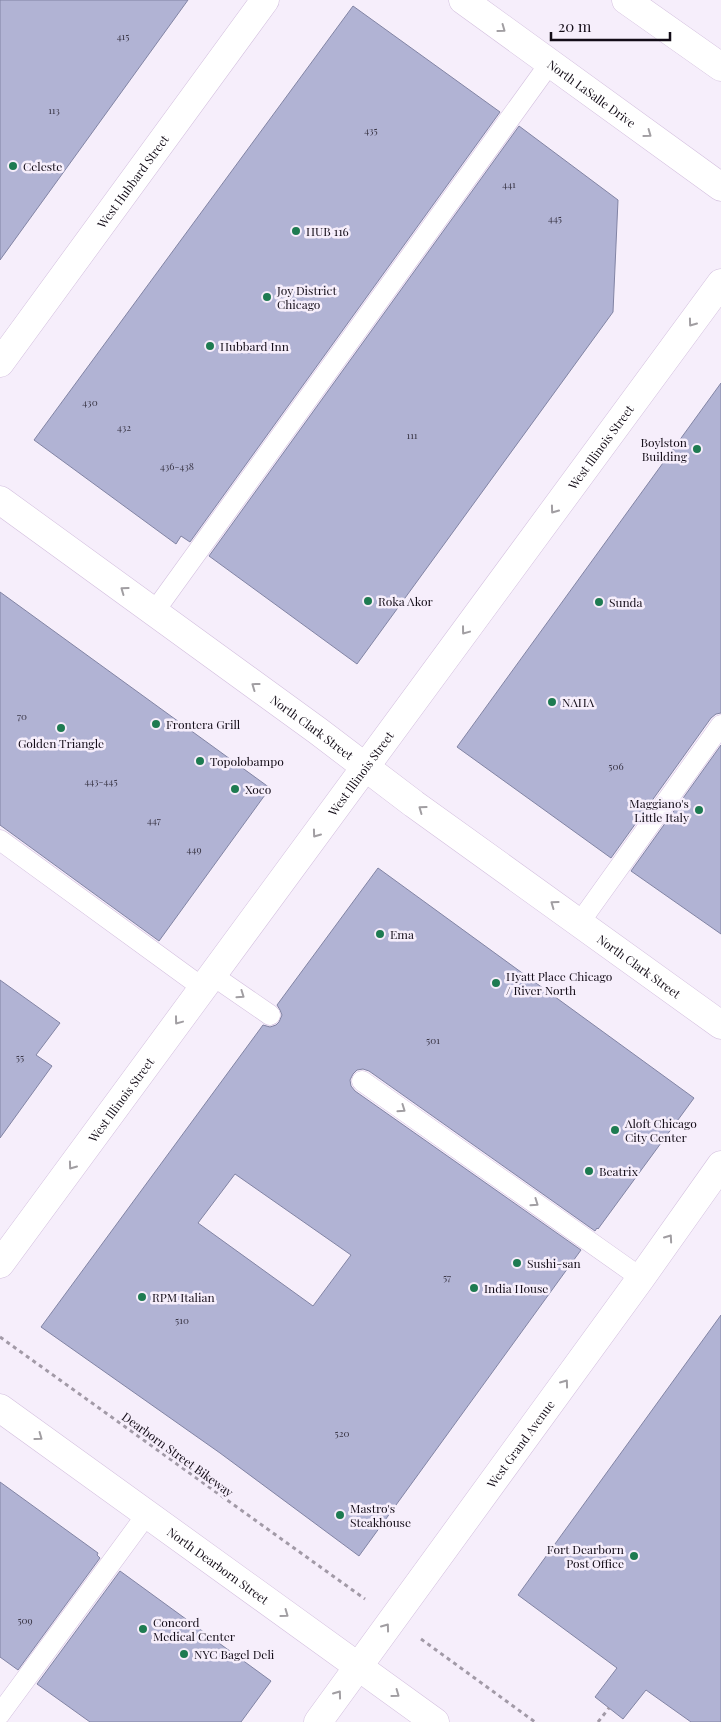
<svg xmlns="http://www.w3.org/2000/svg" width="721" height="1722" viewBox="0 0 721 1722" font-family="'Playfair Display',serif">
<style>
.building{fill:#b1b3d4;stroke:#8284a4;fill-rule:evenodd}
.lines{fill:none;stroke-linecap:round;stroke-linejoin:round}
.service-casing{stroke:#d3bfde;stroke-width:21}
.secondary-casing{stroke:#d3bfde;stroke-width:29}
.path{stroke:#a29aa7;stroke-width:3;stroke-dasharray:4 4;stroke-linecap:butt}
.service{stroke:#fff;stroke-width:20}
.secondary{stroke:#fff;stroke-width:28}
.oneway{stroke:#a19ea2}
.poi-dot{fill:#1e7b51;stroke:#f6eefb;stroke-width:2}
.labels{text-anchor:middle;dominant-baseline:central;stroke-width:5;stroke-linejoin:round;paint-order:stroke}
.number-label{font-size:10px;fill:#3a3646}
.street-label{font-size:12px;fill:#130c17;stroke:#f6eefb}
.poi-label{font-size:12px;fill:#130c17;stroke:#f6eefb;text-anchor:start}
</style>
<rect width="100%" height="100%" fill="#f6eefb"/>
<path class="building" d="M0 0H188L0 260Z
M353 6 500 112 190 542 181 536 176 544 34 440Z
M519 126 618 200 613 312 357 664 209 556Z
M721 383V713L716 714 711 718 611 858 457 747Z
M0 592 270 788 159 941 0 825Z
M721 745V934L631 871Z
M378 868 694 1098 598 1229 597 1228 595 1231 369 1071 363 1069 357 1070 353 1074 350 1080 351 1086 355 1091 581 1250 359 1556 220 1453 41 1327 263 1025 270 1027 276 1025 279 1022 282 1015 280 1010 277 1005ZM235 1174 351 1255 313 1306 198 1223Z
M0 980 60 1023 36 1055 52 1066 0 1138Z
M721 1315V1722H691L646 1690 623 1719 595 1697 617 1668 518 1595Z
M0 1482 98 1553 97 1555 100 1558 18 1670 0 1657Z
M120 1571 271 1681 241 1722H90L37 1684Z"/>
<g class="lines">
<defs>
<path id="service" d="M154 612 550 63
M0 840 203 988
M580 922 721 725
M212 975 270 1015
M362 1081 641 1278
M0 1714 147 1514"/>
<g id="secondary">
<path id="s1" d="M463 0 721 187"/>
<path d="M626 0 721 67"/>
<path id="s2" d="M0 363 265 0"/>
<path id="s3" d="M0 500 318 731 414 804 721 1025"/>
<path id="s4" d="M0 1264 721 283"/>
<path id="s5" d="M0 1408 435 1722"/>
<path id="s6" d="M318 1722 641 1278 721 1165"/>
</g>
</defs>
<use href="#service" class="service-casing"/>
<use href="#secondary" class="secondary-casing"/>
<path class="path" d="M0 1337 365 1599
M421 1639 535 1722
M598 1722 609 1708"/>
<use href="#service" class="service"/>
<use href="#secondary" class="secondary"/>
</g>
<defs><path id="oneway-chevron" d="M-2-3.5L2.5 0L-2 3.5" fill="none" stroke-width="1.6" stroke-linecap="round" stroke-linejoin="round" transform="scale(1.25)"/></defs>
<g class="oneway">
<use href="#oneway-chevron" transform="translate(502 29) rotate(36)"/>
<use href="#oneway-chevron" transform="translate(648 134) rotate(36)"/>
<use href="#oneway-chevron" transform="translate(692 323) rotate(126)"/>
<use href="#oneway-chevron" transform="translate(554 510) rotate(126)"/>
<use href="#oneway-chevron" transform="translate(124 590) rotate(-144)"/>
<use href="#oneway-chevron" transform="translate(465 631) rotate(127)"/>
<use href="#oneway-chevron" transform="translate(255 686) rotate(-144)"/>
<use href="#oneway-chevron" transform="translate(422 809) rotate(-144)"/>
<use href="#oneway-chevron" transform="translate(316 834) rotate(126)"/>
<use href="#oneway-chevron" transform="translate(554 904) rotate(-144)"/>
<use href="#oneway-chevron" transform="translate(241 995) rotate(35)"/>
<use href="#oneway-chevron" transform="translate(178 1021) rotate(127)"/>
<use href="#oneway-chevron" transform="translate(402 1109) rotate(35)"/>
<use href="#oneway-chevron" transform="translate(72 1166) rotate(126)"/>
<use href="#oneway-chevron" transform="translate(535 1203) rotate(35)"/>
<use href="#oneway-chevron" transform="translate(669 1238) rotate(-55)"/>
<use href="#oneway-chevron" transform="translate(565 1383) rotate(-54)"/>
<use href="#oneway-chevron" transform="translate(39 1437) rotate(36)"/>
<use href="#oneway-chevron" transform="translate(285 1614) rotate(36)"/>
<use href="#oneway-chevron" transform="translate(386 1627) rotate(-54)"/>
<use href="#oneway-chevron" transform="translate(338 1694) rotate(-54)"/>
<use href="#oneway-chevron" transform="translate(396 1694) rotate(36)"/>
</g>
<g class="poi-dot">
<circle cx="13" cy="166" r="5"/>
<circle cx="296" cy="231" r="5"/>
<circle cx="267" cy="297" r="5"/>
<circle cx="210" cy="346" r="5"/>
<circle cx="697" cy="449" r="5"/>
<circle cx="368" cy="601" r="5"/>
<circle cx="599" cy="602" r="5"/>
<circle cx="552" cy="702" r="5"/>
<circle cx="156" cy="724" r="5"/>
<circle cx="61" cy="728" r="5"/>
<circle cx="200" cy="761" r="5"/>
<circle cx="235" cy="789" r="5"/>
<circle cx="699" cy="810" r="5"/>
<circle cx="380" cy="934" r="5"/>
<circle cx="496" cy="983" r="5"/>
<circle cx="615" cy="1130" r="5"/>
<circle cx="589" cy="1171" r="5"/>
<circle cx="517" cy="1263" r="5"/>
<circle cx="474" cy="1288" r="5"/>
<circle cx="142" cy="1297" r="5"/>
<circle cx="340" cy="1515" r="5"/>
<circle cx="634" cy="1556" r="5"/>
<circle cx="143" cy="1629" r="5"/>
<circle cx="184" cy="1654" r="5"/>
</g>
<g class="labels">
<g class="number-label">
<text x="123" y="36">415</text>
<text x="54" y="110">113</text>
<text x="371" y="130">435</text>
<text x="509" y="184">441</text>
<text x="555" y="218">445</text>
<text x="90" y="402">430</text>
<text x="124" y="427">432</text>
<text x="412" y="435">111</text>
<text x="177" y="466">436-438</text>
<text x="22" y="716">70</text>
<text x="616" y="766">506</text>
<text x="101" y="781">443-445</text>
<text x="154" y="820">447</text>
<text x="194" y="849">449</text>
<text x="433" y="1040">501</text>
<text x="20" y="1057">55</text>
<text x="447" y="1277">57</text>
<text x="182" y="1320">510</text>
<text x="342" y="1433">520</text>
<text x="25" y="1620">509</text>
</g>
<g class="street-label">
<text stroke="none"><textPath href="#s1" startOffset="159">North LaSalle Drive</textPath></text>
<text stroke="none"><textPath href="#s2" startOffset="225">West Hubbard Street</textPath></text>
<text stroke="none"><textPath href="#s4" startOffset="1014">West Illinois Street</textPath></text>
<text stroke="none"><textPath href="#s3" startOffset="386">North Clark Street</textPath></text>
<text stroke="none"><textPath href="#s4" startOffset="609">West Illinois Street</textPath></text>
<text stroke="none"><textPath href="#s3" startOffset="791">North Clark Street</textPath></text>
<text stroke="none"><textPath href="#s4" startOffset="204">West Illinois Street</textPath></text>
<text stroke="none"><textPath href="#s6" startOffset="344">West Grand Avenue</textPath></text>
<text transform="translate(178 1454) rotate(36)">Dearborn Street Bikeway</text>
<text stroke="none"><textPath href="#s5" startOffset="269">North Dearborn Street</textPath></text>
</g>
<g class="poi-label">
<text x="23" y="166">Celeste</text>
<text x="306" y="231">HUB 116</text>
<text x="277" y="290">Joy District<tspan x="277" dy="14">Chicago</tspan></text>
<text x="220" y="346">Hubbard Inn</text>
<text x="687" y="442" text-anchor="end">Boylston<tspan x="687" dy="14">Building</tspan></text>
<text x="378" y="601">Roka Akor</text>
<text x="609" y="602">Sunda</text>
<text x="562" y="702">NAHA</text>
<text x="166" y="724">Frontera Grill</text>
<text x="61" y="743" text-anchor="middle">Golden Triangle</text>
<text x="210" y="761">Topolobampo</text>
<text x="245" y="789">Xoco</text>
<text x="689" y="803" text-anchor="end">Maggiano's<tspan x="689" dy="14">Little Italy</tspan></text>
<text x="390" y="934">Ema</text>
<text x="506" y="976">Hyatt Place Chicago<tspan x="506" dy="14">/ River North</tspan></text>
<text x="625" y="1123">Aloft Chicago<tspan x="625" dy="14">City Center</tspan></text>
<text x="599" y="1171">Beatrix</text>
<text x="527" y="1263">Sushi-san</text>
<text x="484" y="1288">India House</text>
<text x="152" y="1297">RPM Italian</text>
<text x="350" y="1508">Mastro's<tspan x="350" dy="14">Steakhouse</tspan></text>
<text x="624" y="1549" text-anchor="end">Fort Dearborn<tspan x="624" dy="14">Post Office</tspan></text>
<text x="153" y="1622">Concord<tspan x="153" dy="14">Medical Center</tspan></text>
<text x="194" y="1654">NYC Bagel Deli</text>
</g>
</g>
<path d="M551 32v8h119v-8" fill="none" stroke="#130c17" stroke-width="2.5"/>
<text x="558" y="32" font-size="15" fill="#130c17" stroke="#f6eefb" stroke-width="4" paint-order="stroke">20 m</text>
</svg>
